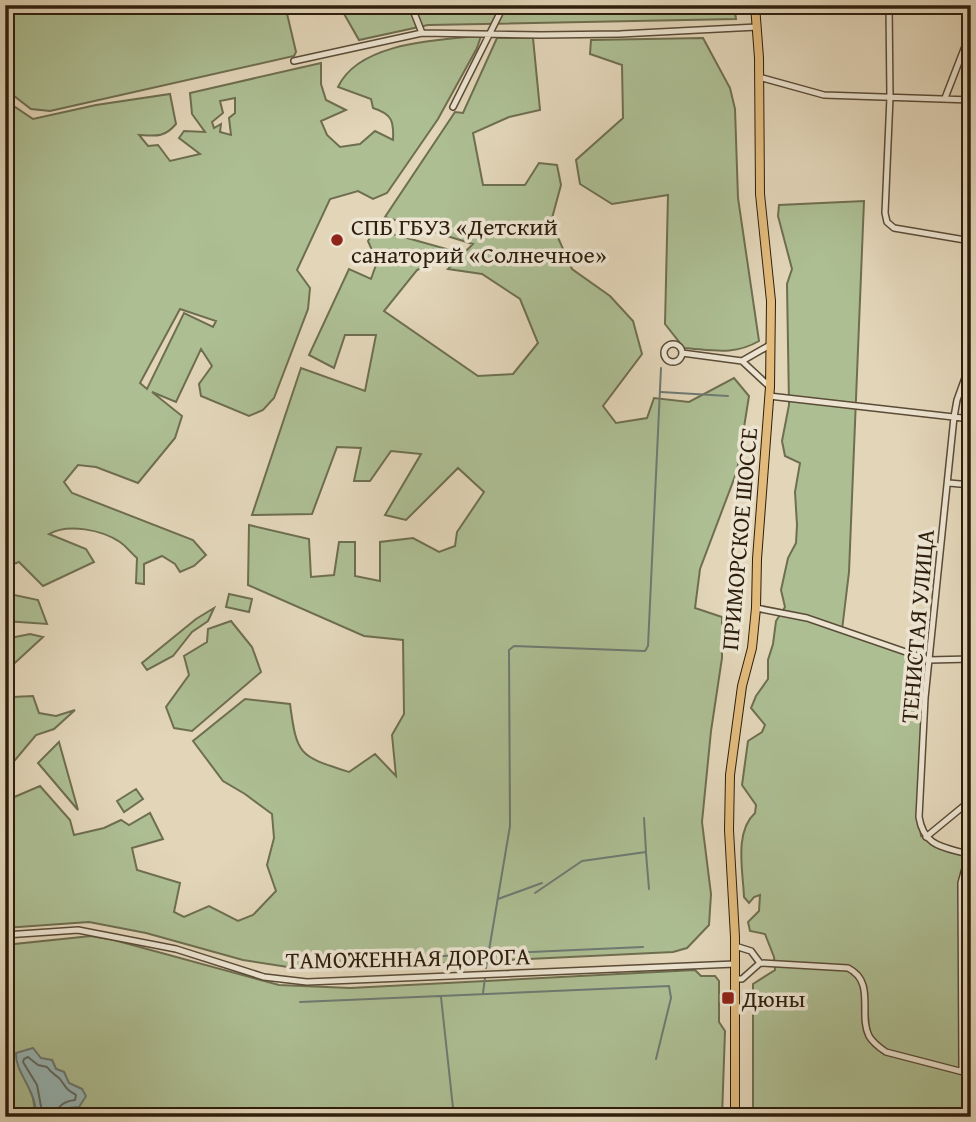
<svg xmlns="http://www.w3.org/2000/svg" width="976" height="1122" viewBox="0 0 976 1122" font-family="'Gentium Book Plus',serif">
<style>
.green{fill:#adbe93;stroke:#6e6e50;stroke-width:2;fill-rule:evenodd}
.water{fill:#97b7b7;stroke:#6d7a73;stroke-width:2}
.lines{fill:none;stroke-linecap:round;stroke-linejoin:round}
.shore{stroke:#626b62;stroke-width:2}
.stream{stroke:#6d7a73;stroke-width:2}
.street-casing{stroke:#5b4c38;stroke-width:8}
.primary-casing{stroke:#2e1f0d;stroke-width:10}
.street{stroke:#ece4d1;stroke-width:5}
.primary{stroke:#e1ba7c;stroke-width:8}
.poi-dot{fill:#8f2418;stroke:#ece4d1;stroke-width:2.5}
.labels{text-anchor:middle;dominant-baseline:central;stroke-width:7;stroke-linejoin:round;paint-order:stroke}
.poi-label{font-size:24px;fill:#2e1f0d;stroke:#ece4d1;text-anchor:start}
.street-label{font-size:24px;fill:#2e1f0d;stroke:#ece4d1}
</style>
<rect width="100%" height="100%" fill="#e2d5b8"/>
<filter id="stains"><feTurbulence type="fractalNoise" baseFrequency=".00286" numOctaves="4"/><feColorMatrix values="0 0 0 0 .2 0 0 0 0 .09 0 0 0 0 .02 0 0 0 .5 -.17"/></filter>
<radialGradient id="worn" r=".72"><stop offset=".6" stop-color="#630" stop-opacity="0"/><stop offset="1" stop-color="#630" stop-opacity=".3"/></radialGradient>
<path class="green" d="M5 5H285L296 52 294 56 50 111 31 109 5 89Z
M339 5H734L736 19 428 25 359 40Z
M481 36 477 48 438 119 387 193 373 199 358 191 330 199 297 270 310 288 308 309 274 398 263 410 249 416 201 396 199 384 212 366 201 349 176 402 152 392 182 416 175 438 138 483 96 467 78 465 64 482 72 493 193 540 206 555 194 566 180 572 175 564 162 556 144 564V584L136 583 137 558C131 553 126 546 120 542 102 530 68 523 49 534L86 549 94 562 43 586 19 562 5 567V104L15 107 33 119 96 105 170 94 176 124C164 138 156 136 139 135L148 146 158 145 170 161 200 154 179 138 184 131 205 132 192 114 190 93 321 63V84L326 100 346 110 321 121 327 135 340 147 360 144 375 131 393 140C394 121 392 114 373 108L371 99 338 87C359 42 438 40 481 36ZM235 98V113L229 118 231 135 220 132 221 124 214 128 212 122 223 113 220 101ZM180 309 216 321 213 327 184 313 147 389 140 383Z
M497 38H533L540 110 509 117 473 133 483 185H525L539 163 557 165 561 185 551 222 572 269 610 296 633 321 642 354 603 406 616 423 647 418 654 398 689 402 734 378 749 396 737 471 700 569 695 608 722 617V658L711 731 702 822 711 894 709 925 687 948 673 952 307 970 243 960 146 933 89 922 5 928V801L40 786 70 820 74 835 104 828 121 820 129 825 150 813 163 839 132 848 137 870 180 883 174 912 184 917 209 906 238 921 253 915 276 891 267 865 274 838 272 814 245 794 223 781 193 741 245 699 290 704C297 756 299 756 349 772L375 754 396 776 392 735 404 714 403 640 364 636 248 585 249 525 309 539 311 577 334 575 339 542H355V576L380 581V542L413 538 439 552 455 546 457 532 484 492 458 468 406 520 385 515 421 454 391 451 370 481H354L361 448 337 447 312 514 252 515 301 368 365 391 376 335H345L334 368 309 355 349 269 371 279 377 262 368 241 375 229 457 252 417 270 384 311 478 376 513 374 538 343 520 299 482 274 448 269 473 244 385 217 455 112 463 113Z
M703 38 730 88 735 109 738 198 759 341C733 356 713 350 684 348L665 324 668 195 612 204 580 184 576 160 623 118 622 65 590 54 591 40Z
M864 201 849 572 842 630 925 659 929 665 919 817 921 836 932 843 971 855V1117H753V984L775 970 774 957 765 934 750 931 748 922 759 911 760 895 754 897 749 903 744 897C743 871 734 832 755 813L756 805 742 785 748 741 762 732 765 725 751 708 756 696 768 679V660L773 644 776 621 785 607 781 590 788 558 796 543 797 525 795 492 800 463 785 456 782 441 789 405 787 284 792 269 778 216 779 205Z
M5 593 38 600 47 624 5 621Z
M229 594 252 599 249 612 226 607Z
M214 608 208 621 192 632 173 656 147 670 142 663 196 619Z
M231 621 252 647 261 672 192 731 174 728 166 707 189 675 184 656 207 642 208 629Z
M30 634 43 637 5 672V639Z
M5 687 12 697 33 696 39 713 56 716 75 710 54 729 36 735 5 772Z
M59 742 78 810 38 763Z
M136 789 143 799 124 812 117 801Z
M91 936 114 940 279 985 350 988 695 970 701 976H715L719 981V1022L725 1031 722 1117H60L82 1089 68 1083 64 1072 56 1069 52 1060 25 1078 33 1098 36 1117H5V945Z"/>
<path class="water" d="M33 1048 41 1058 52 1060 56 1069 64 1072 69 1083 82 1089 86 1096 79 1107 68 1108 60 1117H36C37 1089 15 1074 16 1053Z"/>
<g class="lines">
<path class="shore" d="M43 1117 37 1085 23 1062 24 1059 28 1057 38 1065 47 1067C51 1073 56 1075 60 1079 68 1090 65 1088 76 1095L75 1100C65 1101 56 1106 56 1117"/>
<path class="stream" d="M661 392 728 396
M646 853 649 889
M535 893 582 861 646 852 644 818
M498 899 542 883
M310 962 643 947
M486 968 510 826 509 650 514 646 645 651 648 646 661 368
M483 993 485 978
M441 997 454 1117
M300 1002 669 986 671 998 656 1059"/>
<defs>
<path id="street" d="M411 5 422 33
M889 5 890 97 885 213 887 222 894 228 971 241
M294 61 422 33 541 35 620 34 757 27
M759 77 824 95 971 100
M945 98 971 31
M453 107 504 5
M664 353a9 9 0 1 1 18 0a9 9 0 1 1-18 0Z
M682 353 742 361 770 345
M742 361 770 387
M971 361 957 400 954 417 925 698 919 817C924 848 945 847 971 855
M769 396 971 419
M949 483 971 485
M756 608 807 618 929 660 971 659
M926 837 971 800
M5 935 78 930 176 949 264 977 307 982 735 964
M735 946 751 951 760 963
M760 963 848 968C876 982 858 1014 869 1036 873 1043 880 1048 886 1052L971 1074
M735 979H742L760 963
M962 1071 961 883 969 854"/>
<path id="primary" d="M735 1117V937L729 830 730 775 742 686 752 648 756 608 757 559 770 387 771 301 760 194 759 58 755 5"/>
</defs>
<use href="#street" class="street-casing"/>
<use href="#primary" class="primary-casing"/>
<use href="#street" class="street"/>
<use href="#primary" class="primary"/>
</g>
<g class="poi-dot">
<circle cx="337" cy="240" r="7"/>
<rect x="721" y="991" width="14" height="14" rx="3.5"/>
</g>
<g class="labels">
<g class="poi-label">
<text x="351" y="226">СПБ ГБУЗ «Детский<tspan x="351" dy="28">санаторий «Солнечное»</tspan></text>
<text x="742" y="998">Дюны</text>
</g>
<g class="street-label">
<text transform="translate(739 539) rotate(-85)">ПРИМОРСКОЕ ШОССЕ</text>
<text transform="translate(917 626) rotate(-85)">ТЕНИСТАЯ УЛИЦА</text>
<text transform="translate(408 958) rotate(-1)">ТАМОЖЕННАЯ ДОРОГА</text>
</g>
</g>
<rect width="976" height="1122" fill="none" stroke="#e2d5b8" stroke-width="28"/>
<rect x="7" y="7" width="962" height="1108" fill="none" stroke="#2e1f0d" stroke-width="3.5"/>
<rect x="14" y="14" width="948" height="1094" fill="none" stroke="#2e1f0d" stroke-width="2"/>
<rect width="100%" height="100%" filter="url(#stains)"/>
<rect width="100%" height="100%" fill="url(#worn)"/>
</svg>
